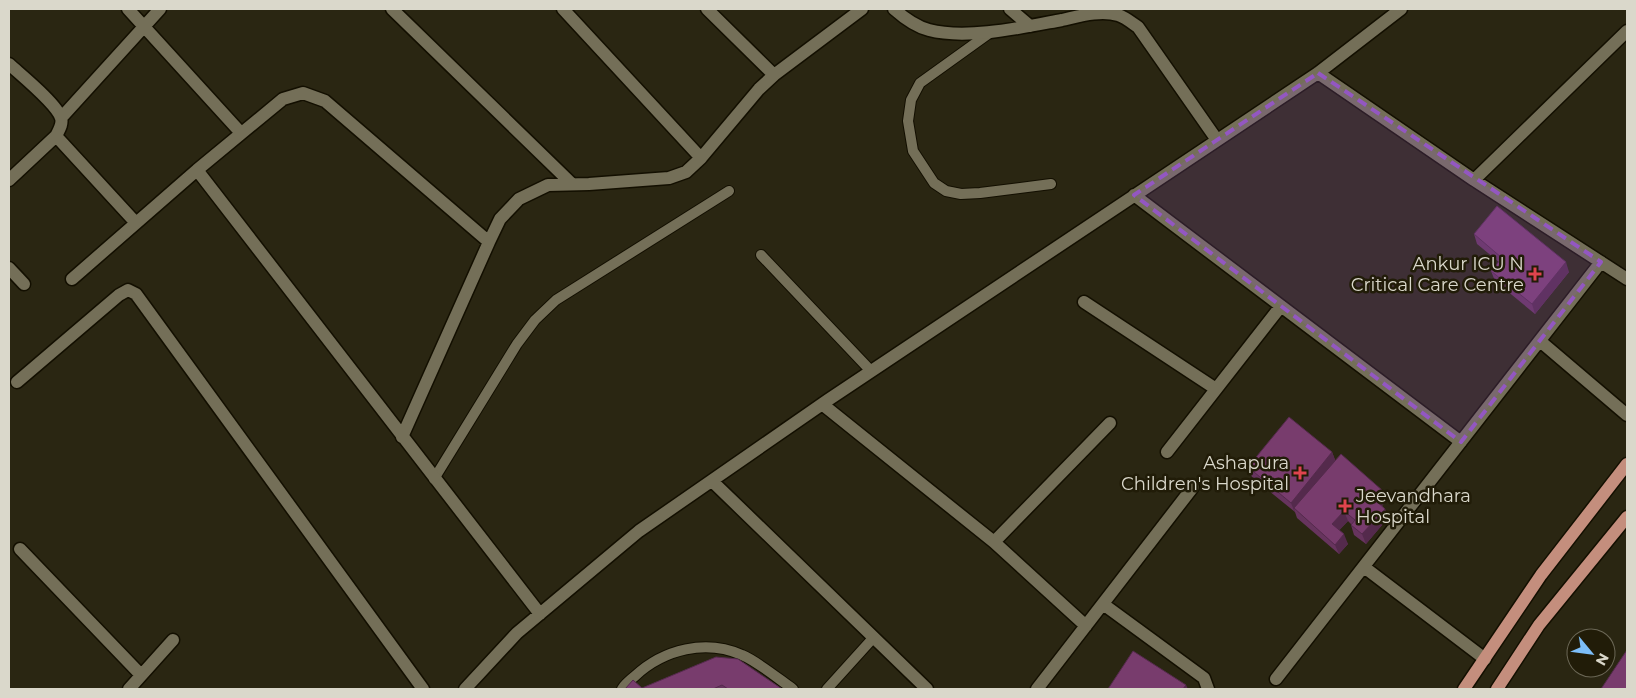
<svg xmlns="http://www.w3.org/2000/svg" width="1636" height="698" viewBox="0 0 1636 698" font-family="Montserrat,sans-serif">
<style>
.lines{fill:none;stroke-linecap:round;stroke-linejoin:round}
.lane-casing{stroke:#130f00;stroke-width:12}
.street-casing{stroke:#130f00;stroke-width:15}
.primary-casing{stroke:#130f00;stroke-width:15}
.lane{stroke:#746f58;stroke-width:10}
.street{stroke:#746f58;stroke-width:12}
.primary{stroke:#c48e7d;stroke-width:12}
.wall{fill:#67345e}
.shaded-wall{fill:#542a4c}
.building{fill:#783c6d;stroke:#542a4c}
.marked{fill:#9357c2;fill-opacity:0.2;stroke:#9357c2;stroke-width:4;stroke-dasharray:10 6;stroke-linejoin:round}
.health-dot{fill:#e0444e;stroke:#211c08;stroke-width:2}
.labels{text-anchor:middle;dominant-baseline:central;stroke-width:5;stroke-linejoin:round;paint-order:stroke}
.poi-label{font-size:18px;fill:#dad8cb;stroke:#211c08;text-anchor:end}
</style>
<rect width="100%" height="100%" fill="#2a2612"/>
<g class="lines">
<defs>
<path id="lane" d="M991 32 920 83 911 100 908 121 913 151 934 183 946 191 961 194 980 193 1051 184
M761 255 871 371
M434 479 517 344 535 320 556 300 729 191
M622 689C625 684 630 680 635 676 664 649 706 639 742 655 757 661 780 680 793 689
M827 689 874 637"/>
<path id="street" d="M128 9 241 133
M392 9 572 184
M563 9 701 158
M707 9 774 75
M894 9C903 17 917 27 929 30 967 40 1024 27 1062 20 1080 16 1100 10 1118 15 1125 17 1132 23 1138 27L1217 140
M1010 9 1030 26
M9 64C21 75 57 104 61 118 63 124 59 130 56 136L9 180
M1318 73 1474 180 1627 279
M61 118 160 9
M56 136 136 223
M197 170 540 614
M1474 180 1627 31
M1134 195 1461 442
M9 268 24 284
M72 279 197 170 283 99 303 93 325 101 489 242
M1084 302 1216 389
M1540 341 1627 415
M17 382 119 295 128 290 136 294 423 689
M822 404 994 542 1086 626
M402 437 489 242 500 219 519 199 548 185 589 184 669 178 686 172 701 158 759 89 774 75 862 9
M1167 452 1281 306
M712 481 927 689
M994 542 1110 423
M20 549 141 675
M1364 567 1485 659
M1103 604 1204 678 1208 689
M1276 679 1601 262
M129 689 173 640
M465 689 517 633 639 531 828 400 1318 73 1401 9
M1037 689 1193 487"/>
<path id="primary" d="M1464 689 1541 575 1627 464
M1497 689 1539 625 1627 517"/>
</defs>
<use href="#lane" class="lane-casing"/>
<use href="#street" class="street-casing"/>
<use href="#primary" class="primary-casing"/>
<use href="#lane" class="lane"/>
<use href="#street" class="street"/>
<use href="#primary" class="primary"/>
</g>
<path class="wall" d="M1474 234 1569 272 1535 314 1495 281 1491 271 1499 262 1477 244Z
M1332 452 1335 460 1386 501 1382 506 1385 509 1388 518 1366 544 1354 535 1351 525V524L1348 521 1339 530 1348 544 1339 554 1297 518 1295 512 1252 477 1248 467Z
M716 657 782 689H625L642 688Z"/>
<path class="shaded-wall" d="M1566 262 1569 272 1535 314 1532 304Z
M1332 452 1336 462 1294 508 1295 513 1291 503Z
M1383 491 1386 501 1378 510 1375 500Z
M1385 509 1388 518 1366 544 1362 534Z
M1344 511 1348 521 1336 534 1332 524Z
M1344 534 1348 544 1339 554 1335 545Z
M1186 685 1188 689H1183Z"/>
<path class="building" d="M1497 206 1566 262 1532 304 1491 271 1502 258 1474 234Z
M1289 417 1332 452 1291 503 1248 467Z
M1341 454 1383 491 1375 500 1385 509 1362 534 1351 525 1355 520 1344 511 1332 524 1344 534 1335 545 1294 508Z
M1627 650V689H1601Z
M1133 651 1186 685 1183 689H1108Z
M716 657 738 659 782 689H728L722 685 713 689H625L633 680 642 688Z"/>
<path class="marked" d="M1318 73 1601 262 1461 442 1134 195Z"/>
<g class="health-dot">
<path d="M1532.5 266.5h5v5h5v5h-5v5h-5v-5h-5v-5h5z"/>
<path d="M1297.5 465.5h5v5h5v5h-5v5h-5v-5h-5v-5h5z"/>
<path d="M1342.5 498.5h5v5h5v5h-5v5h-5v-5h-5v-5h5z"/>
</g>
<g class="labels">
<g class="poi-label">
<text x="1524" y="264">Ankur ICU N<tspan x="1524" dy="21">Critical Care Centre</tspan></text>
<text x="1289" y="463">Ashapura<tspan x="1289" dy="21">Children's Hospital</tspan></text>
<text x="1356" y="496" text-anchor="start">Jeevandhara<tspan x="1356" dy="21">Hospital</tspan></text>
</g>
</g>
<rect width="1636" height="698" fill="none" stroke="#dad8cb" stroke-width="20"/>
<g transform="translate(1591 653) rotate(119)"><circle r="24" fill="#211c08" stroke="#6b6756"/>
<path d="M0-4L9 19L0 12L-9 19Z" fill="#7cbef9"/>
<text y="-8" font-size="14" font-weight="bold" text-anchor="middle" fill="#dad8cb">N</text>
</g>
</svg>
